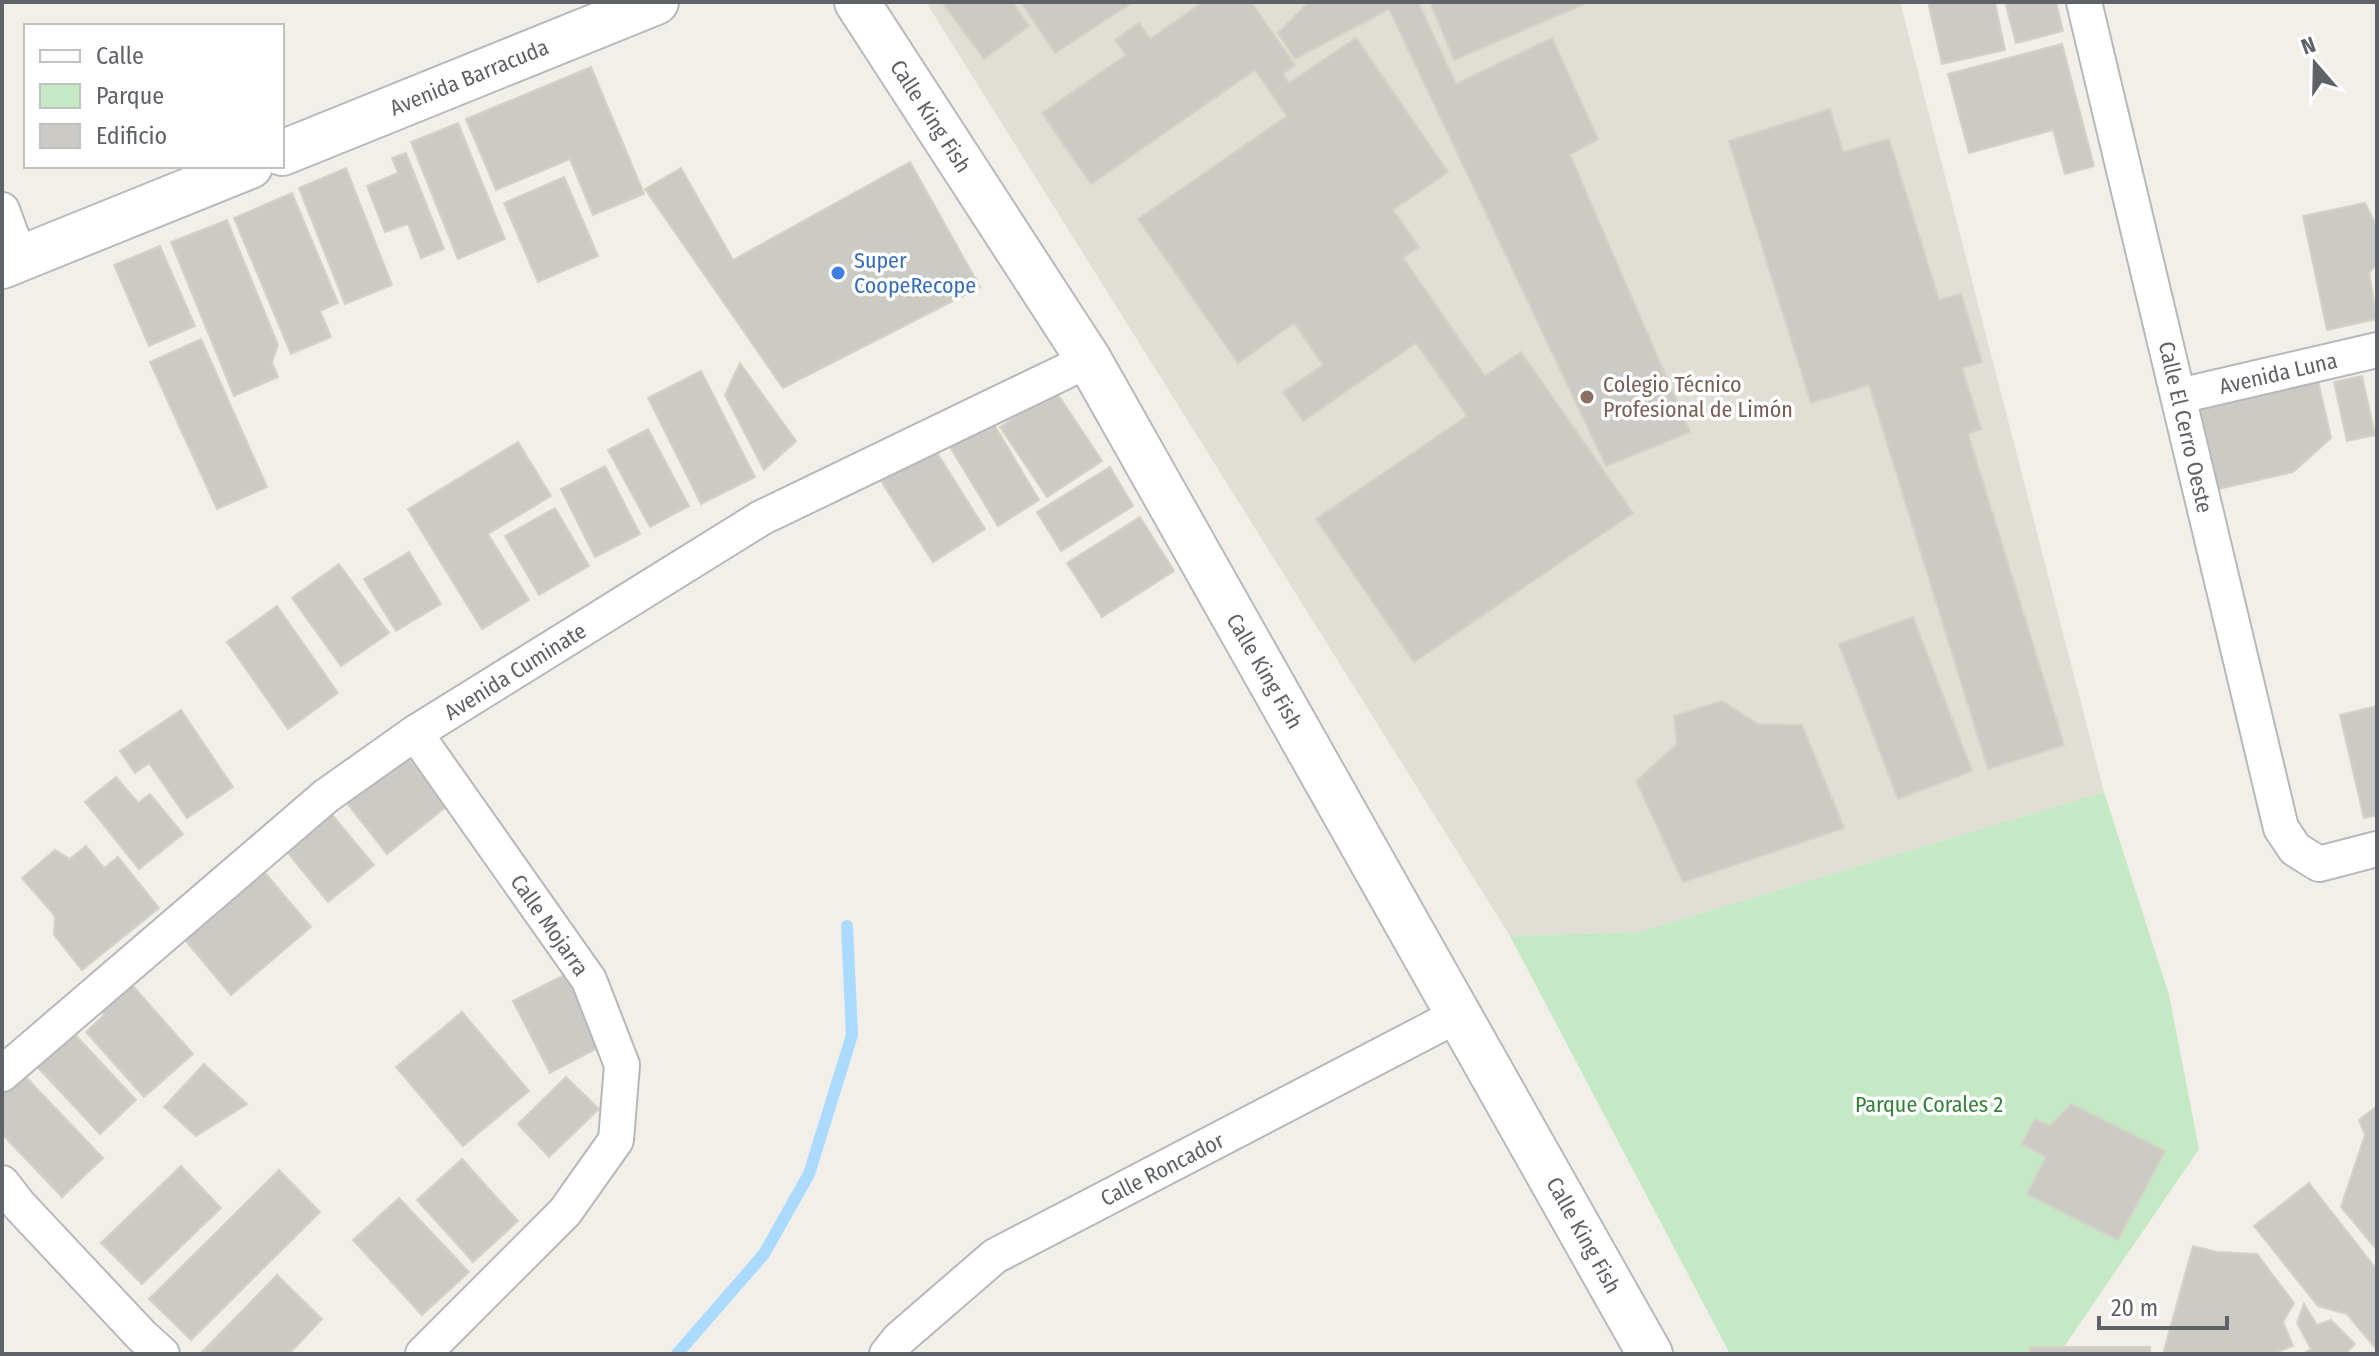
<svg xmlns="http://www.w3.org/2000/svg" width="2379" height="1356" viewBox="0 0 2379 1356" font-family="'Fira Sans Condensed',sans-serif">
	<style>
		.education { fill: #e1ded6 }
		.green { fill: #c5e8c5 }
		.lines { fill: none; stroke-linecap: round; stroke-linejoin: round }
		.stream { stroke: #aadaff; stroke-width: 12 }
		.building { fill: #cccac5; stroke: #d6d1c6; stroke-width: 2 }
		.street-casing { stroke: #b5b8bc; stroke-width: 38 }
		.secondary-casing { stroke: #b6babf; stroke-width: 48 }
		.street { stroke: #fff; stroke-width: 34 }
		.secondary { stroke: #fff; stroke-width: 44 }
		.shop-dot { fill: #3f7fe0; stroke: #fff; stroke-width: 3 }
		.education-dot { fill: #8d6e63; stroke: #fff; stroke-width: 3 }
		.labels { text-anchor: middle; stroke-width: 7; stroke-linejoin: round; paint-order: stroke }
		.street-label { font-size: 22px; fill: #5f6368; stroke: #fff }
		.shop-label { font-size: 22px; fill: #366cbe; stroke: #fff; text-anchor: start }
		.education-label { font-size: 22px; fill: #785e54; stroke: #fff; text-anchor: start }
		.park-label { font-size: 22px; fill: #348238; stroke: #fff }
	</style>
	<rect width="100%" height="100%" fill="#f1efe8"/>
	<path class="education" d="M926,2H1900L2104,792L1639,932L1510,936Z"/>
	<path class="green" d="M2104,792L2169,995L2199,1149L2059,1354H1730L1510,936L1639,932Z"/>
	<g class="lines">
		<path class="stream" d="M677,1354L764,1254L809,1174L852,1035L847,926"/>
	</g>
	<path class="building" d="M942,2H1012L1029,26L984,59Z
		M1021,2H1133L1055,53Z
		M1203,2H1251L1295,65L1283,74L1289,83L1356,38L1448,172L1393,210L1419,247L1403,258L1485,376L1521,352L1633,513L1414,662L1316,519L1467,416L1416,343L1303,421L1283,392L1323,365L1294,323L1238,363L1138,219L1287,116L1255,70L1091,184L1042,113L1126,55L1115,40L1139,23L1150,39Z
		M1309,2H1418L1456,84L1552,38L1598,139L1570,155L1690,432L1606,466L1389,9L1295,59L1278,33Z
		M1430,2H1589L1454,60Z
		M1928,2H1995L2005,50L1942,64Z
		M2005,2H2056L2063,31L2016,43Z
		M2062,44L2094,166L2065,174L2053,130L1969,153L1948,74Z
		M591,67L644,194L593,215L570,159L496,190L466,119Z
		M1830,109L1843,152L1889,139L1939,300L1961,294L1982,362L1962,368L1981,429L1968,434L2064,745L1988,769L1869,385L1811,403L1729,141Z
		M458,123L505,239L458,259L411,142Z
		M406,153L444,249L421,258L408,224L385,232L367,186L398,173L392,158Z
		M910,162L980,287L783,388L645,189L681,168L733,260Z
		M346,168L392,285L345,304L299,188Z
		M564,177L598,256L538,282L504,203Z
		M292,193L338,303L320,311L331,337L291,354L234,218Z
		M2365,203L2377,227V264L2369,273L2377,319L2327,330L2303,216Z
		M227,220L278,345L272,362L278,377L234,396L171,242Z
		M160,246L195,326L149,346L114,265Z
		M201,339L267,487L217,509L150,362Z
		M740,363L796,441L764,470L725,395Z
		M701,371L755,477L701,504L648,398Z
		M2317,376L2331,438L2293,472L2218,489L2199,404Z
		M2362,376L2375,435L2347,441L2334,382Z
		M1055,390L1102,461L1047,497L1000,427Z
		M992,421L1039,500L998,526L950,447Z
		M648,429L689,506L650,527L608,450Z
		M518,442L551,496L488,534L529,600L482,629L408,509Z
		M934,448L985,529L933,562L881,481Z
		M605,466L640,534L595,557L561,489Z
		M1110,467L1133,506L1061,551L1037,512Z
		M555,508L589,566L539,595L505,536Z
		M1140,517L1174,571L1102,617L1067,563Z
		M409,552L441,604L396,631L364,579Z
		M339,564L389,633L341,666L292,598Z
		M277,606L338,693L288,729L227,642Z
		M1913,617L1972,771L1898,799L1839,644Z
		M1722,701L1758,724L1802,725L1844,828L1683,882L1636,781L1677,744L1674,716Z
		M2377,706V815L2364,818L2340,715Z
		M181,710L233,787L187,818L149,763L135,773L120,751Z
		M401,749L447,806L387,854L342,797Z
		M116,777L138,803L150,794L183,834L139,869L85,802Z
		M324,805L374,865L328,902L279,842Z
		M86,846L104,868L118,857L159,908L82,970L54,935L55,916L22,878L55,850L70,859Z
		M260,867L311,927L231,995L181,935Z
		M572,971L609,1042L550,1073L513,1001Z
		M126,978L193,1054L144,1097L86,1032L104,1015L98,1002Z
		M462,1012L529,1091L463,1146L396,1067Z
		M67,1026L136,1100L100,1134L31,1060Z
		M204,1064L247,1104L196,1136L164,1107Z
		M21,1072L103,1158L62,1197L2,1134V1090Z
		M566,1077L599,1109L549,1157L518,1124Z
		M2071,1104L2165,1151L2118,1240L2027,1194L2046,1157L2022,1144L2035,1119L2050,1126Z
		M2377,1106V1250L2341,1207L2365,1135L2359,1120Z
		M462,1159L518,1221L473,1262L417,1200Z
		M181,1166L221,1208L142,1284L101,1243Z
		M279,1170L320,1212L191,1340L149,1299Z
		M2309,1183L2377,1270V1350L2347,1314L2318,1306L2254,1226Z
		M399,1198L469,1272L422,1315L353,1240Z
		M2193,1246L2217,1252L2257,1254L2294,1303L2283,1322L2293,1346L2272,1354H2163Z
		M277,1275L322,1319L289,1354H204L202,1352Z
		M2304,1304L2317,1325L2331,1320L2355,1344L2345,1354H2302L2311,1349L2297,1323Z
		M2030,1347H2150V1354H2030Z"/>
	<g class="lines">
		<defs>
			<path id="street" d="M2084,2L2281,828L2295,849L2319,864L2377,849
				M2,210L20,259
				M2179,396L2377,350
				M415,733L589,980L622,1065L616,1140L565,1212L423,1354
				M2,1074L326,796L415,733L761,518L1089,360
				M2,1183L19,1205L142,1336L162,1354
				M887,1354L899,1339L995,1256L1460,1014"/>
			<path id="secondary" d="M857,2L1089,360L1650,1354
				M282,153L656,2
				M2,266L250,166"/>
		</defs>
		<use href="#street" class="street-casing"/>
		<use href="#secondary" class="secondary-casing"/>
		<use href="#street" class="street"/>
		<use href="#secondary" class="secondary"/>
	</g>
	<circle class="shop-dot" cx="838" cy="273" r="8"/>
	<circle class="education-dot" cx="1587" cy="397" r="8"/>
	<g class="labels">
		<g class="street-label">
			<text transform="translate(469 77) rotate(-22)" y="8">Avenida Barracuda</text>
			<text transform="translate(931 116) rotate(57)" y="8">Calle King Fish</text>
			<text transform="translate(2278 373) rotate(-13)" y="8">Avenida Luna</text>
			<text transform="translate(2186 427) rotate(77)" y="8">Calle El Cerro Oeste</text>
			<text transform="translate(515 671) rotate(-32)" y="8">Avenida Cuminate</text>
			<text transform="translate(1265 671) rotate(60)" y="8">Calle King Fish</text>
			<text transform="translate(550 925) rotate(55)" y="8">Calle Mojarra</text>
			<text transform="translate(1162 1169) rotate(-27)" y="8">Calle Roncador</text>
			<text transform="translate(1584 1235) rotate(61)" y="8">Calle King Fish</text>
		</g>
		<g class="shop-label">
			<text x="854" y="268">Super<tspan x="854" dy="25">CoopeRecope</tspan></text>
		</g>
		<g class="education-label">
			<text x="1603" y="392">Colegio Técnico<tspan x="1603" dy="25">Profesional de Limón</tspan></text>
		</g>
		<g class="park-label">
			<text x="1929" y="1112">Parque Corales 2</text>
		</g>
	</g>
	<rect width="2379" height="1356" fill="none" stroke="#5f6368" stroke-width="8"/>
	<rect x="24" y="24" width="260" height="144" fill="#ffffff" stroke="#bfc1c3" stroke-width="2"/>
	<rect x="40" y="50" width="40" height="12" fill="#ffffff" stroke="#bfc1c3" stroke-width="2"/>
	<text x="96" y="64" font-size="24" fill="#5f6368">Calle</text>
	<rect x="40" y="84" width="40" height="24" fill="#c5e8c5" stroke="#bfc1c3" stroke-width="2"/>
	<text x="96" y="104" font-size="24" fill="#5f6368">Parque</text>
	<rect x="40" y="124" width="40" height="24" fill="#cccac5" stroke="#bfc1c3" stroke-width="2"/>
	<text x="96" y="144" font-size="24" fill="#5f6368">Edificio</text>
	<g transform="translate(2315 64) rotate(340)" stroke="#ffffff" stroke-width="6" paint-order="stroke">
	<path d="M0-6L14 30L0 20L-14 30Z" fill="#5f6368"/>
	<text y="-12" font-size="22" font-weight="bold" text-anchor="middle" fill="#5f6368">N</text>
	</g>
	<path d="M2099 1316v12h128v-12" fill="none" stroke="#5f6368" stroke-width="4"/>
	<text x="2111" y="1316" font-size="24" fill="#5f6368" stroke="#ffffff" stroke-width="6" paint-order="stroke">20 m</text>
</svg>
